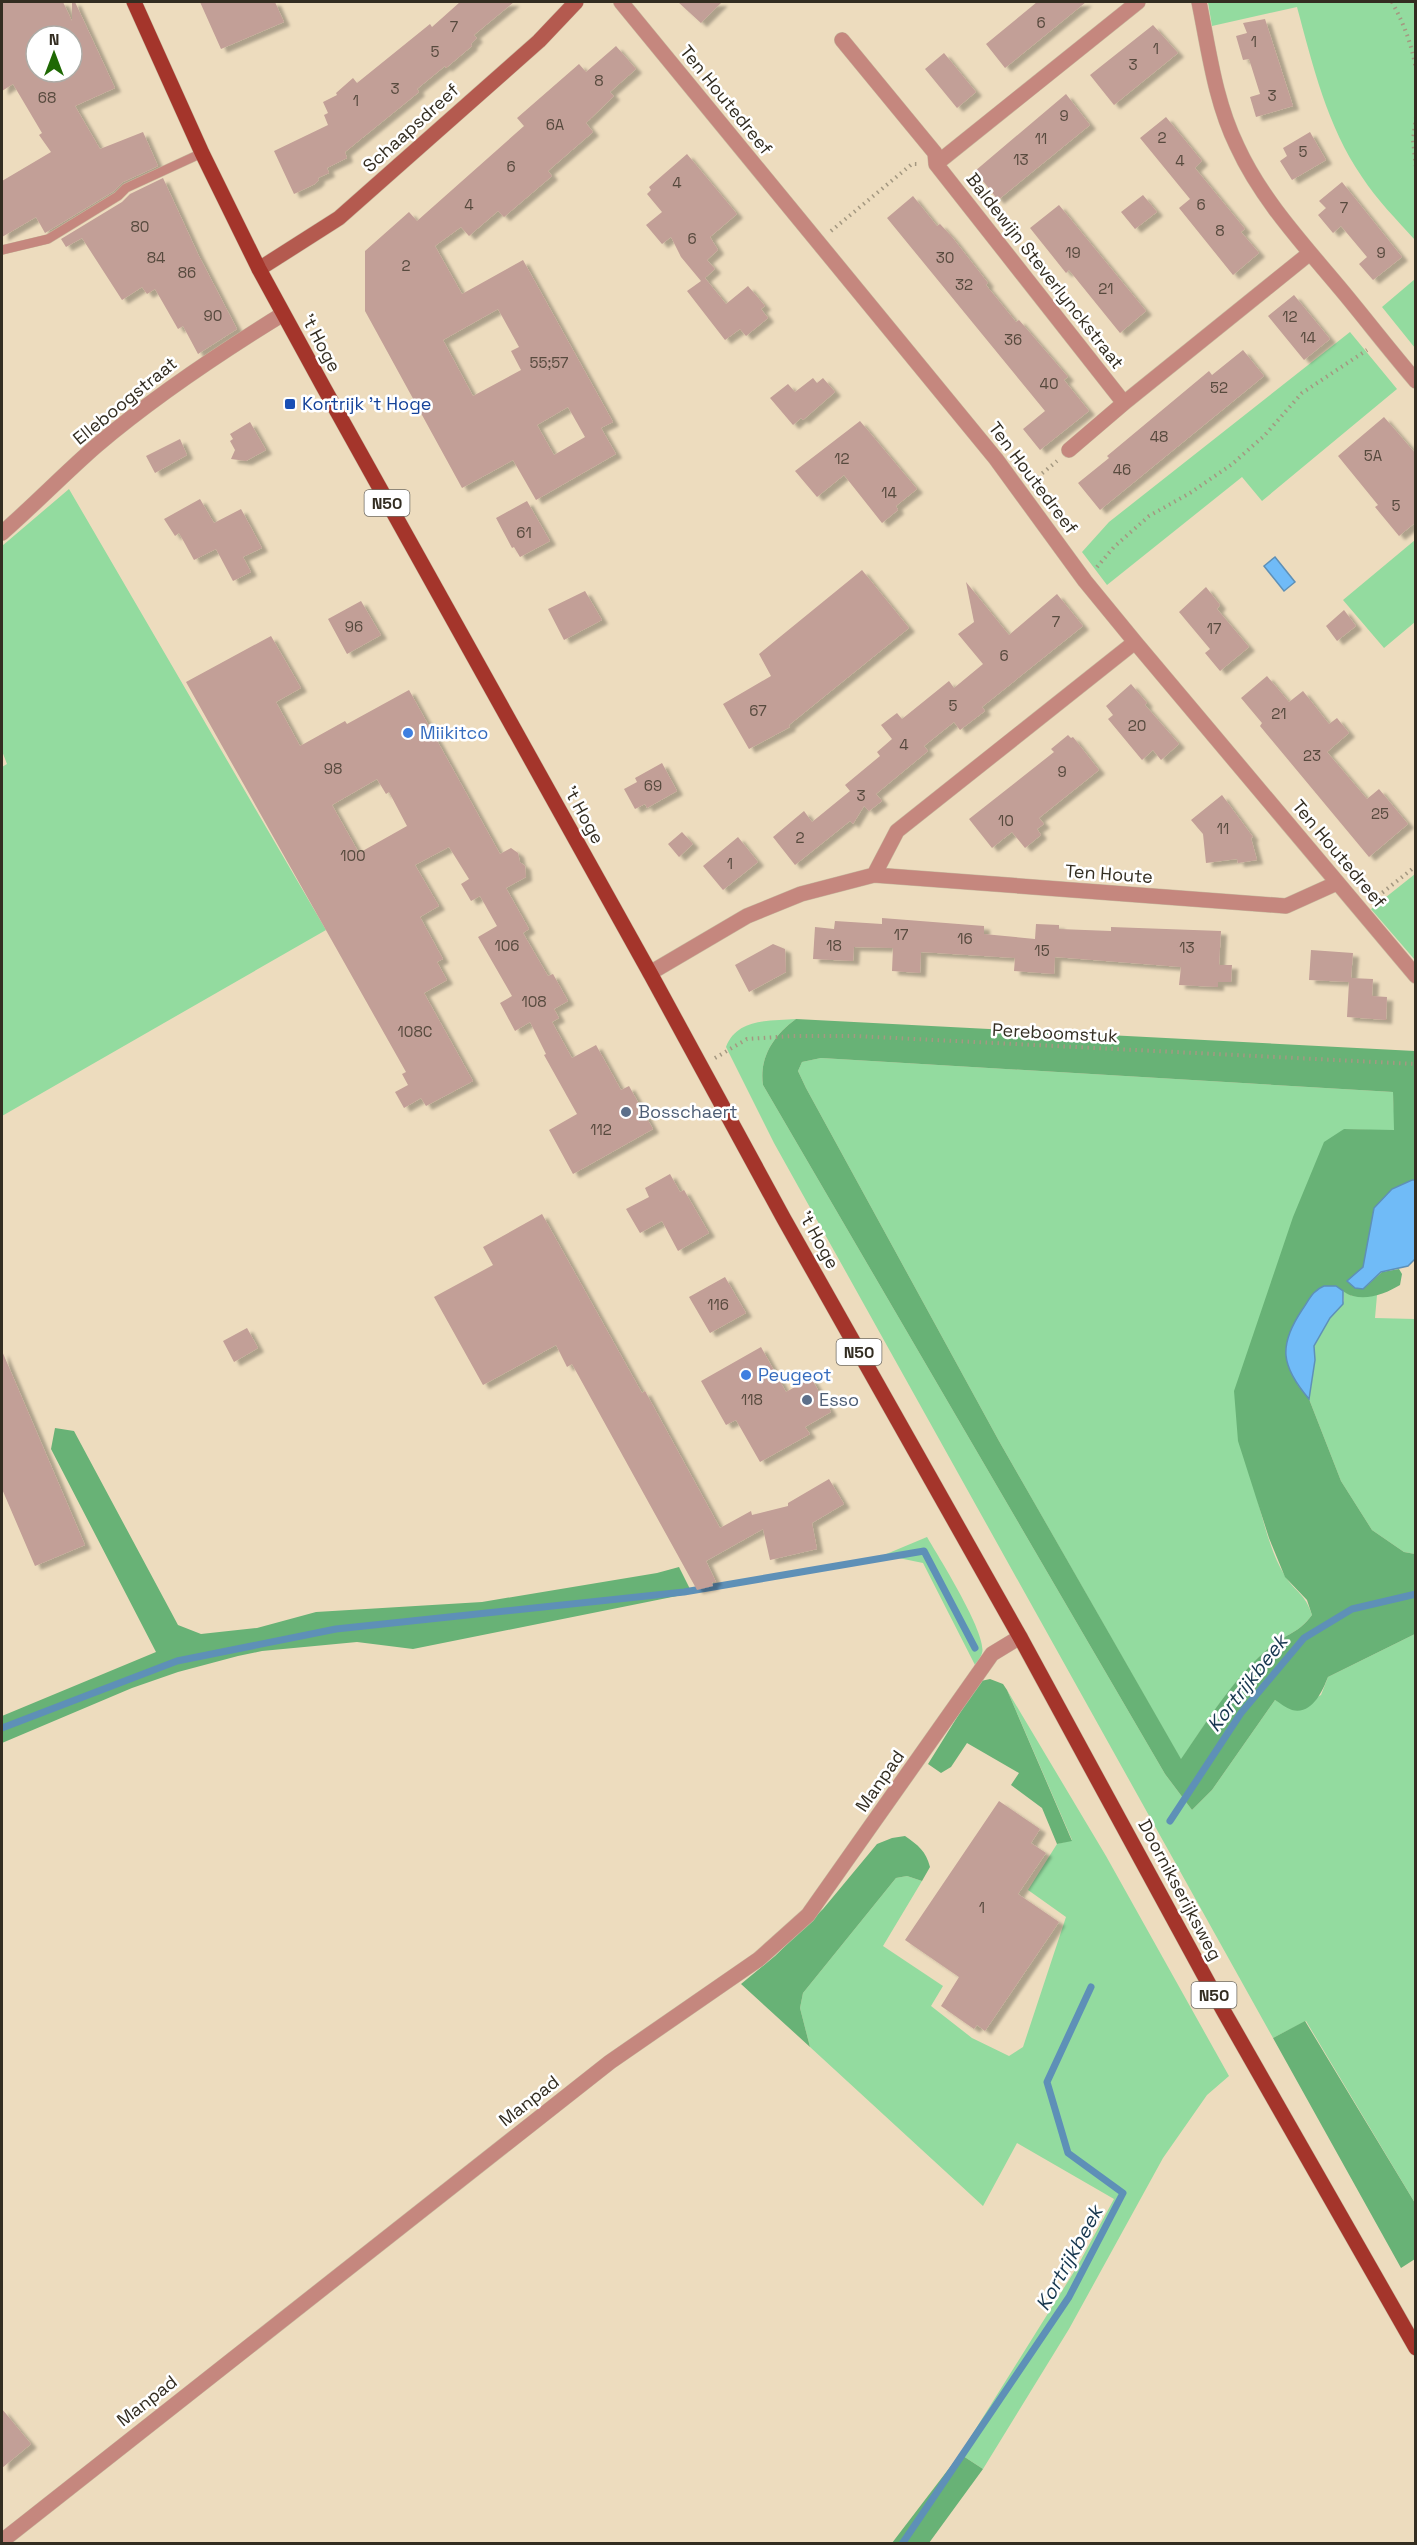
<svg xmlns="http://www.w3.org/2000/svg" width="1417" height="2545" viewBox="0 0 1417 2545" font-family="'Space Grotesk',sans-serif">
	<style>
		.green { fill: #93db9f }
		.forest { fill: #68b276; fill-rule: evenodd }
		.water { fill: #70bbf7; stroke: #5e90b7; stroke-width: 1.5 }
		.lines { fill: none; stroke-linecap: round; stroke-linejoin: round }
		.stream { stroke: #5e90b7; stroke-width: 7 }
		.building { fill: #c29f97; fill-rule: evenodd; filter: url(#shadow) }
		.lane-casing { stroke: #c8b99f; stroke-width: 10 }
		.street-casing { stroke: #c8b99f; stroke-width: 16 }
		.secondary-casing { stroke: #c8b99f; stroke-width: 16 }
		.primary-casing { stroke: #c8b99f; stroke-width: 16 }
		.path { stroke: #a49881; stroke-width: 4; stroke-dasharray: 1.5 4.5; stroke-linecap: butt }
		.lane { stroke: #c5877e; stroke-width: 9 }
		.street { stroke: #c5877e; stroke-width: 15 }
		.secondary { stroke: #b45a4f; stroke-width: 15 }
		.primary { stroke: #a4352b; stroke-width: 15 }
		.transit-dot { fill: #1a4fb4; stroke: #fff; stroke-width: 2 }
		.shop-dot { fill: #3f7fe0; stroke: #fff; stroke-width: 2 }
		.service-dot { fill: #5c6f8a; stroke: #fff; stroke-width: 2 }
		.labels { text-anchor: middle; stroke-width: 5; stroke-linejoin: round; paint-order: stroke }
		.number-label { font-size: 15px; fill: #574a3e }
		.shield { fill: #fff; stroke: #706c64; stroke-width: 1.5 }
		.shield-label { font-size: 16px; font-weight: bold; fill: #332d21 }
		.street-label { font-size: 18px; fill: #332d21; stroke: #fff }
		.transit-label { font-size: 18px; fill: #164399; stroke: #fff; text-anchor: start }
		.shop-label { font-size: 18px; fill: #366cbe; stroke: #fff; text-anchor: start }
		.service-label { font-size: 18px; fill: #4e5e75; stroke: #fff; text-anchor: start }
		.water-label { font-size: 20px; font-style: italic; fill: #17374f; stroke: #fff }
	</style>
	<defs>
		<filter id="shadow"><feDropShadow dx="6" dy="4" stdDeviation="1.5" flood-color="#0004"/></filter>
	</defs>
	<rect width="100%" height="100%" fill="#eddcbe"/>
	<path class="green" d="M1208,2H1415V240C1397,220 1377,200 1362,177C1327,126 1313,66 1297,7L1212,26Z
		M1415,279V348L1382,307Z
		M1350,332L1397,389L1262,501L1242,477L1107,585L1082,552L1109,522Z
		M69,489L326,930L2,1116V767L7,764L2,751V546Z
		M1415,540V622L1384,648L1343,600Z
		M1415,874V960L1371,909Z
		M796,1019C774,1035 759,1057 763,1085L1165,1774L1192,1810L1212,1790L1275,1700L1293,1710L1321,1695L1328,1677L1415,1634V2203L1306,2021L1273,2038L774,1143L726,1047C737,1018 770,1021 796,1019Z
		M821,1058L1393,1092L1395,1131L1344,1129L1255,1491C1263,1519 1270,1552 1285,1576C1296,1593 1305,1593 1312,1615C1298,1634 1287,1633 1271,1646C1234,1678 1208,1720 1181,1760L999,1441L806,1088L798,1071L802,1062Z
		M1343,1291L1352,1296L1377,1295L1375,1318L1415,1319V1554L1404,1552L1372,1530L1341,1481L1309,1399L1315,1360L1314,1346L1330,1318L1344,1301Z
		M927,1537C938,1556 988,1635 982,1653C981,1657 977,1662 975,1665L923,1563L884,1555Z
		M1007,1690L1106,1856L1229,2076L1207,2095L1163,2158L1069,2329L983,2469L960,2454L1077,2267L1114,2199L1017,2143L983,2206L810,2047L800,2008L803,1993L896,1878L907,1876L922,1881L883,1946L943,1986L931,2006L972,2038L1009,2056L1023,2047L1066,1917L1028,1890L1057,1844L1072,1840Z"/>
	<path class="forest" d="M796,1019L1415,1051V1180H1412L1371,1231L1363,1267V1289L1382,1272L1399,1269L1402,1274L1400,1285C1387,1293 1369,1300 1353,1296C1347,1295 1341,1289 1335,1286L1297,1384L1309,1399L1341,1481L1372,1530L1404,1552L1415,1554V1634L1328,1677C1322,1692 1312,1715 1292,1710C1286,1708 1280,1703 1275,1700L1212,1790L1192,1810L1165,1774L763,1085C759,1057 774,1035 796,1019ZM821,1058L1393,1092L1394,1130L1344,1129L1324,1142L1293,1217L1234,1391L1238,1441L1269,1538L1285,1577L1307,1600L1312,1615C1298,1634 1287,1633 1271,1646C1234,1677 1208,1720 1181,1759L999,1441L806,1088L798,1071L802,1062Z
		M55,1428L74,1431L178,1625L201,1634L257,1628L316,1612L482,1602L657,1573L679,1567L692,1593L413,1649L357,1642L262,1651L238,1656L178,1672L132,1688L2,1743V1716L156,1652L51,1449Z
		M990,1679L1003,1684L1007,1690L1072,1841L1057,1844L1042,1808L1011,1785L1019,1773L967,1743L951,1767L941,1773L928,1764L974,1690L981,1681Z
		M905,1836C918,1845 926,1851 930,1867L922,1881L907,1876L896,1878L803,1993L800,2008L810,2047L741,1984L775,1956L823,1909L877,1844L892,1838Z
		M1305,2021L1415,2203V2259L1401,2268L1273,2038Z
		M960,2454L983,2469L929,2543H892Z"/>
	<path class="water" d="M1275,557L1295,582L1284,591L1264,566Z
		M1412,1180H1416L1415,1259L1408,1266L1381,1272L1363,1289L1355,1288L1347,1281L1363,1267L1374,1208L1392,1189Z
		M1324,1286H1336L1343,1291V1304L1330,1318L1314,1346L1315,1360L1309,1399C1281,1366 1278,1346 1302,1310C1309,1300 1313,1290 1324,1286Z"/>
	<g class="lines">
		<path class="stream" d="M2,1728L177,1661L336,1629L684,1592L924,1551L975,1648
			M1170,1821L1241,1713L1304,1638L1352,1609L1416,1594
			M902,2544L1069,2297L1123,2193L1068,2153L1047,2082L1091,1987"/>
	</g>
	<path class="building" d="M2,2H63L72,21V2H75L115,88L75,106L100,149L143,132L158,166L123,182L114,191L45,233L36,217L2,237V181L51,152L39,135L42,133L13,84L2,91ZM36,36H72V72H36Z
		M200,2H275L284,22L221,49Z
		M460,2H514L474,35L477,38L471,44L472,46L446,68L445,66L417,89L419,92L345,152L347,158L327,168L329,173L318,178L319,180L315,184L294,194L274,151L328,125L324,115L328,113L323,102L337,95L336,93L353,78L357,83L430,24L432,27Z
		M678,2H722L701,23Z
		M1037,2H1086L1005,68L986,44Z
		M1265,19L1293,106L1256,117L1250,97L1260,94L1249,59L1243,60L1236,36L1247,33L1243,23Z
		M1153,25L1178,53L1114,105L1090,75Z
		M616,46L636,69L610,92L614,96L586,123L593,132L548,171L552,176L504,217L498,211L469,236L461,227L435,246L462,294L523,260L613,422L601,428L616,454L536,500L513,460L462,488L365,311V251L409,212L417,221L524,126L517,118L579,64L586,72ZM498,309L519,347L511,351L521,370L473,396L443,340ZM568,407L585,437L554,455L537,425Z
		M944,53L976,92L957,108L925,69Z
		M1066,94L1090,125L998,200L975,171Z
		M1166,117L1202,161L1195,168L1245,229L1241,232L1259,253L1233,275L1179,208L1190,199L1140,138Z
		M1310,132L1326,160L1292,180L1280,161L1287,156L1283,148Z
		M687,154L737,214L710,237L718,250L707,260L715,269L705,278L726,304L748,286L765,306L761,309L768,318L746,336L740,329L725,340L687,291L701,281L681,257L671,237L662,244L646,225L662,212L647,194L651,190L649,187Z
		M163,178L198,254L237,329L198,354L183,326L178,329L155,289L147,294L142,287L122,300L82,238L66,247L61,239L122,202L130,194Z
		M1342,182L1402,257L1373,280L1359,264L1367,257L1341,226L1333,233L1318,215L1326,208L1319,201Z
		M1143,195L1157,212L1135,229L1121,212Z
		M913,196L937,226L940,224L952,237L988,283L986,285L1016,322L1019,320L1068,377L1064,380L1089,411L1040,450L1023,429L1045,411L887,218Z
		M1059,205L1146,311L1120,333L1069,270L1066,273L1030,228Z
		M1294,295L1330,339L1304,360L1268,316Z
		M1243,350L1264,376L1100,510L1078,483L1109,458L1107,456L1209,371L1212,375Z
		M813,378L817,383L823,378L835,392L803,420L801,418L793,425L770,398L788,384L795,392Z
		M1384,417L1416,454V522L1399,536L1375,507L1378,505L1338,456Z
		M860,421L917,489L896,506L898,510L882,523L844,475L817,497L795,471Z
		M250,422L266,450L246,461L231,459L235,450L230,441L233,439L230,434Z
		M180,439L187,455L155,473L146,456Z
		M200,499L214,523L241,509L262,548L243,557L251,572L233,581L216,549L194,560L179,533L175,536L164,519Z
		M527,501L550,541L520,557L514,547L512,548L496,518Z
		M862,570L909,628L789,725L790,727L749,749L723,704L771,676L759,654Z
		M966,582L1009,635L1057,594L1083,626L982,707L985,711L960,730L954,722L924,746L928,751L876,794L882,801L869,811L864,806L853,824L850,821L795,865L773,837L804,811L812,822L850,791L845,785L880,756L877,752L892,739L881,725L897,713L902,719L949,681L954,688L983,664L958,634L974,622Z
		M1206,587L1220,605L1217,609L1249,647L1220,671L1205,653L1210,649L1179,612Z
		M585,591L602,620L564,640L548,609Z
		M361,601L381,635L347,654L328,619Z
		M1344,610L1356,626L1337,641L1326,626Z
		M271,636L301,688L276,702L300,746L345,721L347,724L409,690L500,854L511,848L518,853L520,862L525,866L526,877L506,888L529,929L523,933L548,976L553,974L568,1001L554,1009L559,1018L552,1022L572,1058L596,1045L621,1090L629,1086L653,1129L573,1174L549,1130L577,1114L544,1055L546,1054L530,1022L515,1031L500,1003L512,996L478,937L497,926L480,896L471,901L461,884L469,879L449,847L415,865L439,906L420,917L443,959L437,962L447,980L424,993L473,1081L426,1106L421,1098L404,1108L395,1092L408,1085L402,1074L406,1072L186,682ZM377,779L386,794L389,792L407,826L359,853L332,805Z
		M1267,676L1289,702L1303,691L1329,724L1337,718L1349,733L1327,752L1367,799L1379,789L1408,824L1369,857L1260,726L1262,723L1241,698Z
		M1131,684L1147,703L1145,705L1179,744L1161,760L1153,750L1142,760L1108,719L1113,715L1106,706Z
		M1068,735L1071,738L1073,737L1099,770L1039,818L1044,824L1037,829L1041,835L1025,848L1012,832L992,848L969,819L1054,752L1051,749Z
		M662,763L677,791L647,808L645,804L635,809L624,789L637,782L635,778Z
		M1222,795L1253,837L1251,838L1257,860L1238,863L1237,859L1206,863L1203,834L1191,820Z
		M682,832L693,844L679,857L668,844Z
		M738,837L758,862L723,890L703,866Z
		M882,918L984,926V934L1035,939L1036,924L1059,925V929L1111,931V927L1221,931L1219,965H1232L1231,982H1218V987L1179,985L1181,967L1055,957L1054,974L1014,971L1015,958L921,952L920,973L892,971L893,948L854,947L853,961L813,959L815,927L834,929L835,921L882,924Z
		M773,944L785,949L786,972L749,992L735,965Z
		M1311,950L1353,953L1351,978L1373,979L1372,996L1387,997L1386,1020L1347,1017L1349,982L1309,980Z
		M670,1174L680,1192L684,1190L709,1233L678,1251L662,1221L640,1233L626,1209L649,1197L645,1188Z
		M542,1214L642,1393L645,1391L720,1528L751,1511L752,1515L788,1506V1503L829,1479L844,1504L812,1523L817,1549L770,1560L763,1529L706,1561L716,1582H712L713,1586L697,1590L572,1364L567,1367L556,1345L483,1385L434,1297L493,1265L483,1247Z
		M725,1277L746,1313L710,1333L689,1297Z
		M247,1328L258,1348L234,1362L223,1341Z
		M761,1347L786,1392L811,1378L831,1412L805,1427L810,1434L760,1462L736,1420L726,1425L701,1381Z
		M2,1351L85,1545L35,1566L2,1489Z
		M999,1801L1040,1829L1031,1843L1046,1853L1018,1894L1059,1922L985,2031L977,2025L974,2029L941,2006L959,1977L905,1940Z
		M2,2409L31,2444L2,2468Z"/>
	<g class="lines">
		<defs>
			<path id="lane" d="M2,250L48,239L118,196L126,188L202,153"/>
			<path id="street" d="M621,2L996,459L1085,581L1135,642L1416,976
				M1138,2L936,164L1124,403L1310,253
				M1199,2C1209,51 1215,101 1237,146C1262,201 1306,247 1344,293C1368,322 1391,352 1416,381
				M842,40L935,153L936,164
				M1069,450L1124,403
				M2,533C34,505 64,474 96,446C155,396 218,354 283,314
				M874,875L897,831L1135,642
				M650,973L747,916L801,894L874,875L1286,906L1337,883
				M2,2541L610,2062L759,1959L808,1915L992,1654L1020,1637"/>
			<path id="secondary" d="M259,269L339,218L539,41L576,2"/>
			<path id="primary" d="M134,2L202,153L259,269L324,388L650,973L784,1219L1020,1637L1223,2010L1416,2348"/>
		</defs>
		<use href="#lane" class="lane-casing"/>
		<use href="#street" class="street-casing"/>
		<use href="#secondary" class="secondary-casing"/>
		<use href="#primary" class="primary-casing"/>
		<path class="path" d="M1392,2C1404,24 1412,45 1416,70
			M1416,117L1413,140L1416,168
			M831,231L912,164H920
			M1033,481L1057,461
			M1097,567L1114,547L1149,516L1190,493L1231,465L1264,436L1302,393L1367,350
			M1373,900L1416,866
			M715,1058L747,1039L792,1036H855L1416,1064"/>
		<use href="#lane" class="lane"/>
		<use href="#street" class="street"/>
		<use href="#secondary" class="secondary"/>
		<use href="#primary" class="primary"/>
	</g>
	<rect class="transit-dot" x="284" y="398" width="12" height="12" rx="3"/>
	<g class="shop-dot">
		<circle cx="408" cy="733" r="6"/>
		<circle cx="746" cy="1375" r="6"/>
	</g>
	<g class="service-dot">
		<circle cx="626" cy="1112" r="6"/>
		<circle cx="807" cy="1400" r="6"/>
	</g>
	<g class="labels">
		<g class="number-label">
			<text x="1041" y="28">6</text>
			<text x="454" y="32">7</text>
			<text x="1254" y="47">1</text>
			<text x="1156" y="54">1</text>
			<text x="435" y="57">5</text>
			<text x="1133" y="70">3</text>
			<text x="599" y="86">8</text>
			<text x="395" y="94">3</text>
			<text x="1272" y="101">3</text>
			<text x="47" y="103">68</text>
			<text x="356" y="106">1</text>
			<text x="1064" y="121">9</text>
			<text x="555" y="130">6A</text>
			<text x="1162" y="143">2</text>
			<text x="1041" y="144">11</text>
			<text x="1303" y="157">5</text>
			<text x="1021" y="165">13</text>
			<text x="1180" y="166">4</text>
			<text x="511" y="172">6</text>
			<text x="677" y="188">4</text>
			<text x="469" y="210">4</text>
			<text x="1201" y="210">6</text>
			<text x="1344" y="213">7</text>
			<text x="140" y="232">80</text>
			<text x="1220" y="236">8</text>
			<text x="692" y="244">6</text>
			<text x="1073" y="258">19</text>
			<text x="1381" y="258">9</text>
			<text x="156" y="263">84</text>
			<text x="945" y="263">30</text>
			<text x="406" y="271">2</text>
			<text x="187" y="278">86</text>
			<text x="964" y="290">32</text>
			<text x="1106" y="294">21</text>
			<text x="213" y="321">90</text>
			<text x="1290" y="322">12</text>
			<text x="1308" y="343">14</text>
			<text x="1013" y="345">36</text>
			<text x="549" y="368">55;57</text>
			<text x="1049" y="389">40</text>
			<text x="1219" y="393">52</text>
			<text x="1159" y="442">48</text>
			<text x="1373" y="461">5A</text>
			<text x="842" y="464">12</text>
			<text x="1122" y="475">46</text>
			<text x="889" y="498">14</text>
			<text x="1396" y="511">5</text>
			<text x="524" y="538">61</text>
			<text x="1056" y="627">7</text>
			<text x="354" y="632">96</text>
			<text x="1214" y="634">17</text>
			<text x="1004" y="661">6</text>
			<text x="953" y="711">5</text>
			<text x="758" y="716">67</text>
			<text x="1279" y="719">21</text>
			<text x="1137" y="731">20</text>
			<text x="904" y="750">4</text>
			<text x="1312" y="761">23</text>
			<text x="333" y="774">98</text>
			<text x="1062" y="777">9</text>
			<text x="653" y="791">69</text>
			<text x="861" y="801">3</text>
			<text x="1380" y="819">25</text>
			<text x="1006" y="826">10</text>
			<text x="1223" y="834">11</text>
			<text x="800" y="843">2</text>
			<text x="353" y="861">100</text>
			<text x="730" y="869">1</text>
			<text x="901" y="940">17</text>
			<text x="965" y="944">16</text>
			<text x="507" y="951">106</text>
			<text x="834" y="951">18</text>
			<text x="1187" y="953">13</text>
			<text x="1042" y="956">15</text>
			<text x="534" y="1007">108</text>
			<text x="415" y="1037">108C</text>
			<text x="601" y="1135">112</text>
			<text x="718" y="1310">116</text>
			<text x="752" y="1405">118</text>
			<text x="982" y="1913">1</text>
		</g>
		<g class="shield">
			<rect x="364.5" y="490" width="45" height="26" rx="4.5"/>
			<rect x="836.5" y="1339" width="45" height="26" rx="4.5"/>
			<rect x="1191.5" y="1982" width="45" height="26" rx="4.5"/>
		</g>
		<g class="shield-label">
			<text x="387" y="509">N50</text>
			<text x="859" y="1358">N50</text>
			<text x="1214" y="2001">N50</text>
		</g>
		<g class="street-label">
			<text transform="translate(726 100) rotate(51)" y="6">Ten Houtedreef</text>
			<text transform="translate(411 128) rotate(-42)" y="6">Schaapsdreef</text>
			<text transform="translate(1045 271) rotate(52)" y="6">Baldewijn Steverlynckstraat</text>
			<text transform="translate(321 343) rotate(62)" y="6">'t Hoge</text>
			<text transform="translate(125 401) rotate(-39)" y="6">Elleboogstraat</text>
			<text transform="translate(1033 478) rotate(53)" y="6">Ten Houtedreef</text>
			<text transform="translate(584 815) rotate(61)" y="6">'t Hoge</text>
			<text transform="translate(1339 854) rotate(50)" y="6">Ten Houtedreef</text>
			<text transform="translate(1109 874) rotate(4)" y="6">Ten Houte</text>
			<text transform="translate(1055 1033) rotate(3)" y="6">Pereboomstuk</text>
			<text transform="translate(819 1240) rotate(61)" y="6">'t Hoge</text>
			<text transform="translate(880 1781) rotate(-55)" y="6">Manpad</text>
			<text transform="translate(1180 1890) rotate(62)" y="6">Doornikserijksweg</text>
			<text transform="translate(529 2101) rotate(-38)" y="6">Manpad</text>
			<text transform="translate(147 2401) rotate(-38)" y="6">Manpad</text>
		</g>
		<g class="transit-label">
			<text x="302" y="410">Kortrijk 't Hoge</text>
		</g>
		<g class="shop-label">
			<text x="420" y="739">Miikitco</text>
			<text x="758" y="1381">Peugeot</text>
		</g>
		<g class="service-label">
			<text x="638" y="1118">Bosschaert</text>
			<text x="819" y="1406">Esso</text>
		</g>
		<g class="water-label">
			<text transform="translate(1247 1683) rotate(-52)" y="7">Kortrijkbeek</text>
			<text transform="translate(1069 2258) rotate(-61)" y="7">Kortrijkbeek</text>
		</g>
	</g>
	<rect width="1417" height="2545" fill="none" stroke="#332d21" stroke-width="6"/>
	<g transform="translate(54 54)"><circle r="28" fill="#ffffff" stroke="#adaba6" stroke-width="1.5"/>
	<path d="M0-4.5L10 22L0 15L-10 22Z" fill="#1f6904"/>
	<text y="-9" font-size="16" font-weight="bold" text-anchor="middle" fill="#332d21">N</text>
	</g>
</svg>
